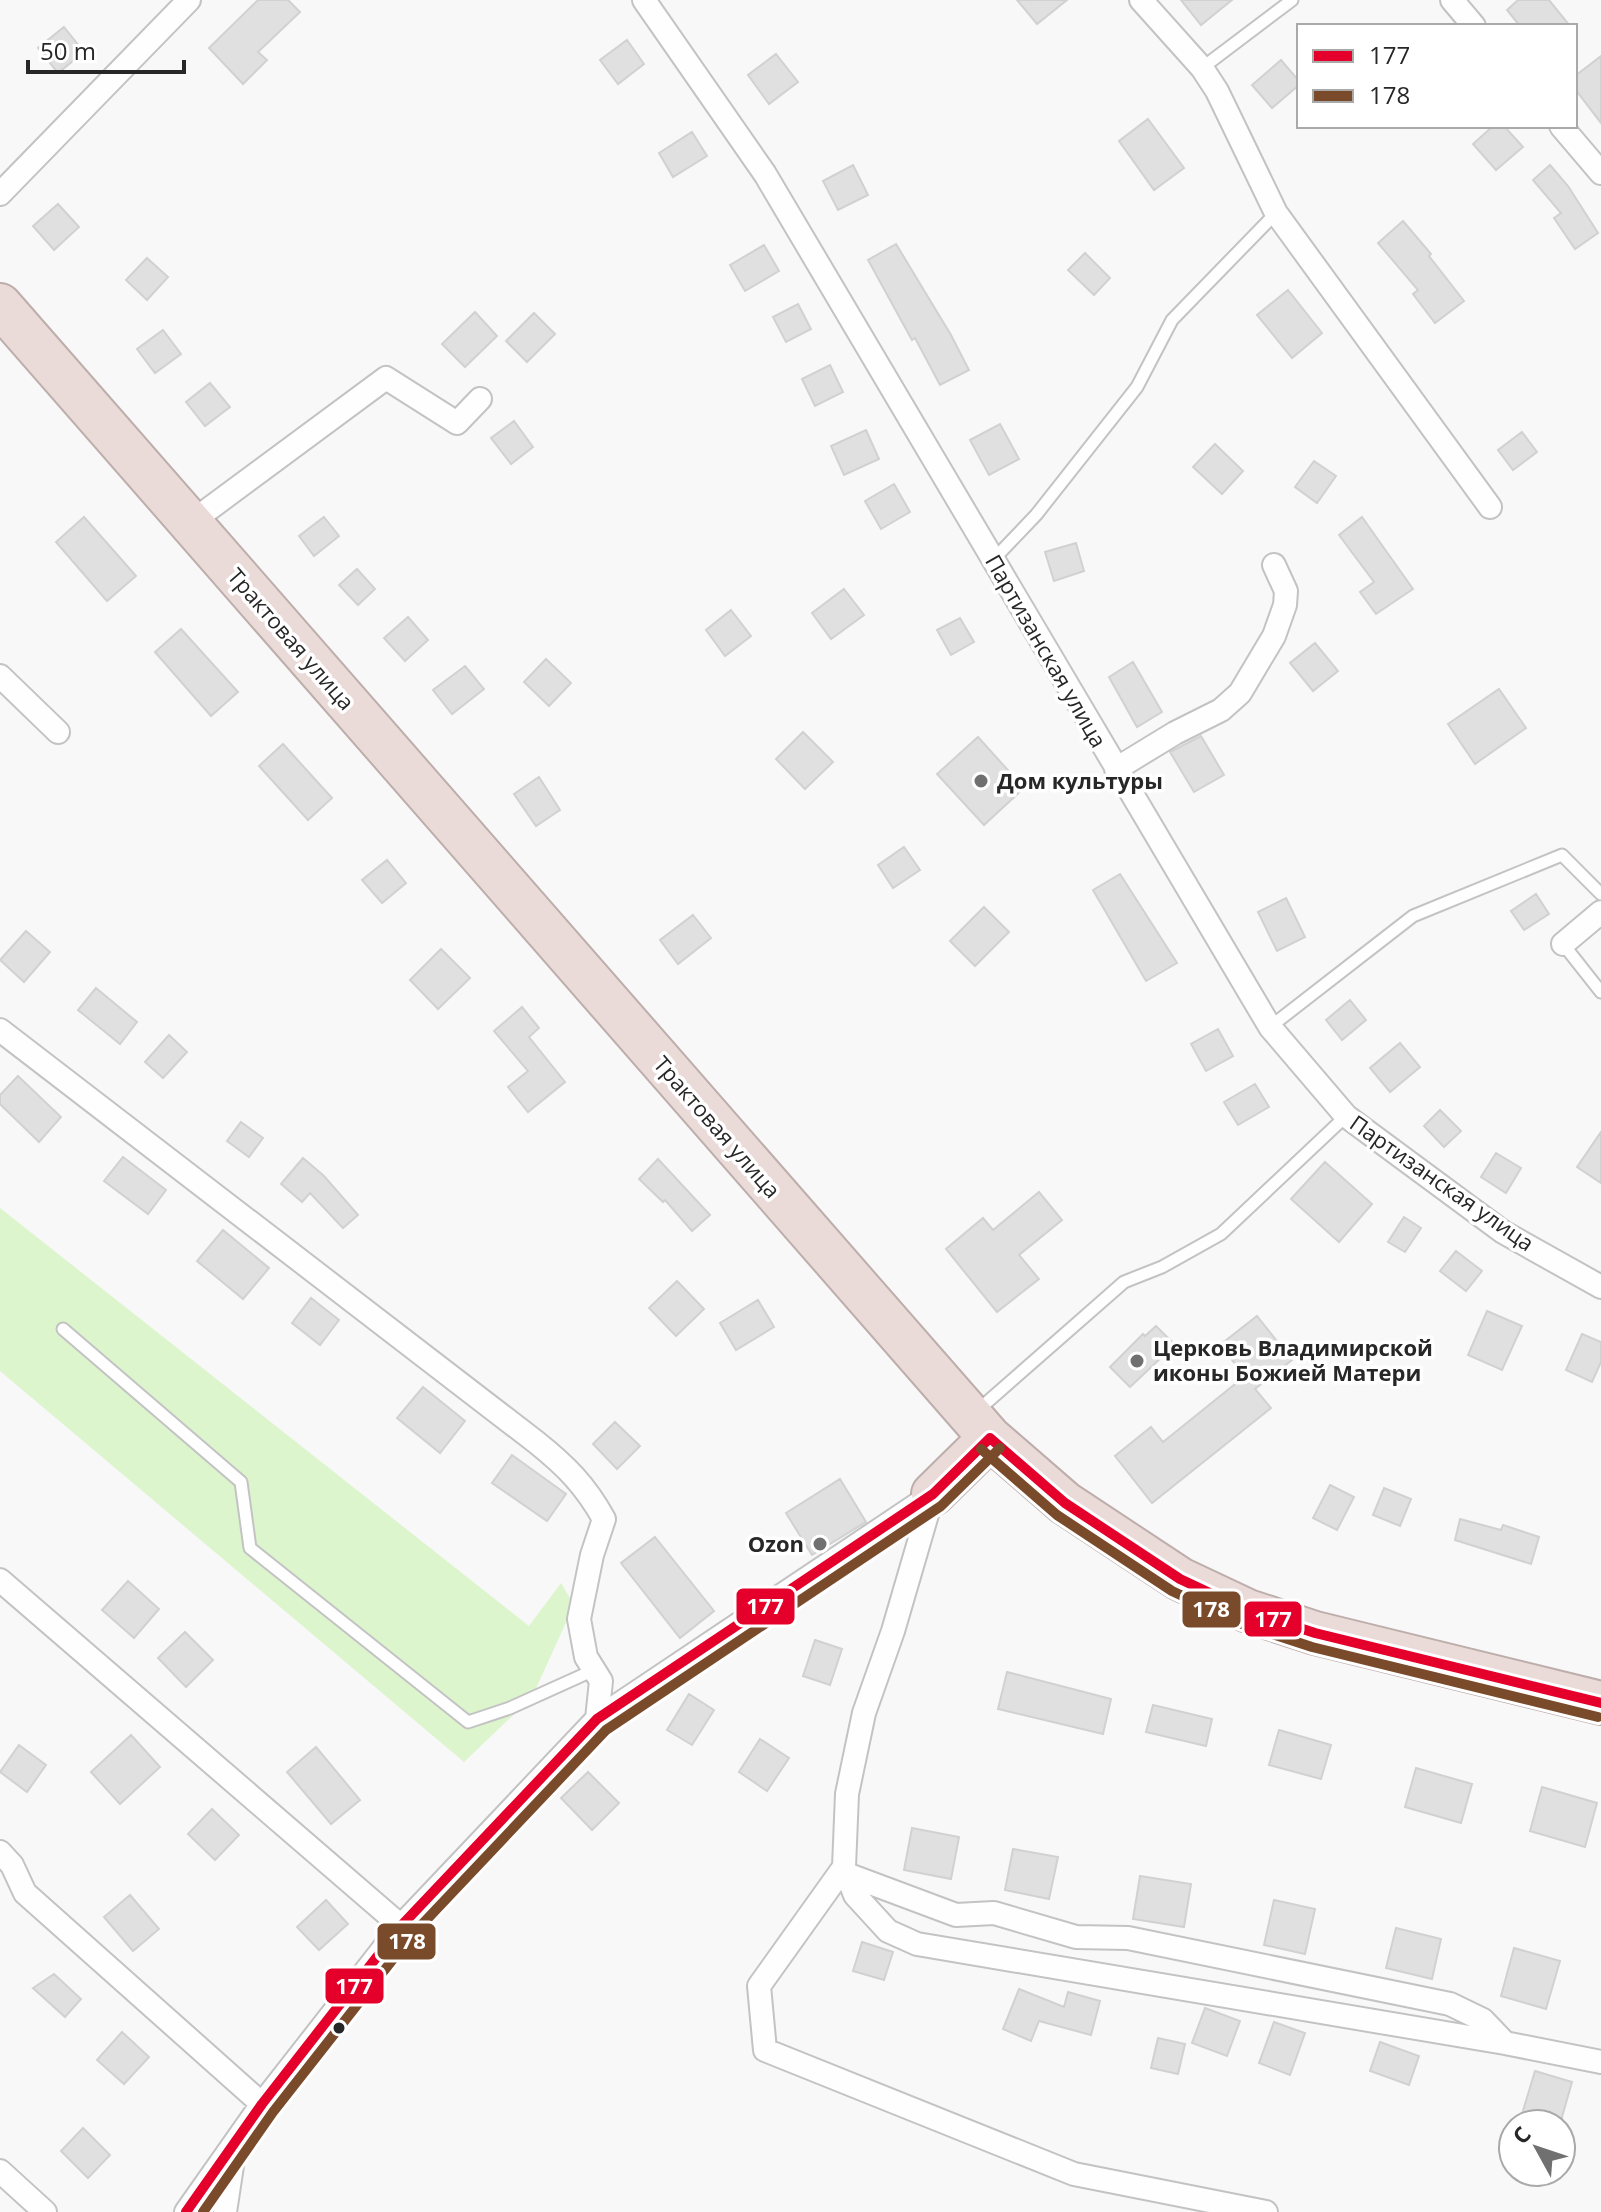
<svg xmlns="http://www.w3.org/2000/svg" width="1601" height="2212" viewBox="0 0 1601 2212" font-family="'Open Sans',sans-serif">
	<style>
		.green { fill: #dcf5cd }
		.building { fill: #e0e0e0; stroke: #d1d1d1; stroke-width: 2 }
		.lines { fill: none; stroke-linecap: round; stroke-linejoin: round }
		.lane-casing { stroke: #c3c3c3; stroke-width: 15 }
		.street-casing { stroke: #c3c3c3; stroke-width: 26 }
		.highway-casing { stroke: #bdaeac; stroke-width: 46 }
		.lane { stroke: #fefefe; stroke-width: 11 }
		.street { stroke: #fefefe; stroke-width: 22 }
		.highway { stroke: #eadbd9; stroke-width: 42 }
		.bus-1-casing { stroke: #fff; stroke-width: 16 }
		.bus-2-casing { stroke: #fff; stroke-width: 16 }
		.bus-1 { stroke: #e4002b; stroke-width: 10 }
		.bus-2 { stroke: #7a4b2a; stroke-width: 10 }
		.poi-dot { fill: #707071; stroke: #fff; stroke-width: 3 }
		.bus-dot { fill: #272728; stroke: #fff; stroke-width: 3 }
		.labels { text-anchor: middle; stroke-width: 7; stroke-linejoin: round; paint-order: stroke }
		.street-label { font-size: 22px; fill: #272728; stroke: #fff }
		.poi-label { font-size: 22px; font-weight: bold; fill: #272728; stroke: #fff; text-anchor: start }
		.line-badge { stroke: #fff; stroke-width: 3 }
		.badge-label { font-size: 22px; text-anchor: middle; font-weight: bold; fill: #fff }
	</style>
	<rect width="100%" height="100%" fill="#f8f8f8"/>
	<path class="green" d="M0,1208L529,1626L561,1583L574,1605L532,1697L464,1762L0,1371Z"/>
	<path class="building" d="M258,0H288L300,12L258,52L267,60L243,84L209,48Z
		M1017,0H1067L1037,24Z
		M1181,0H1232L1201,25Z
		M1518,0H1549L1570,26H1520L1507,10Z
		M64,27L84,52L58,73L38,48Z
		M627,40L644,64L618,84L600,60Z
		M776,54L798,82L769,104L748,75Z
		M1601,56V123L1575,89V76Z
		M1281,60L1299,81V85L1272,108L1252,85Z
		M1148,119L1184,168L1154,190L1119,141Z
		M1493,126H1504L1523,147L1496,170L1473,144Z
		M692,132L707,156L673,177L659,153Z
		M853,165L868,195L838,210L823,181Z
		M1550,165L1568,186L1598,233L1575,249L1554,218L1561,213L1533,180Z
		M58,204L79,227L54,250L33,226Z
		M1403,221L1431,254L1429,256L1464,301L1435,323L1413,294L1418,290L1378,243Z
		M896,244L951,335L969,370L940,385L915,338L912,340L868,260Z
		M764,245L779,271L745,291L730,265Z
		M1085,253L1110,278L1094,295L1068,270Z
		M147,258L168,277L147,300L126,280Z
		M1288,290L1322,333L1292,358L1257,315Z
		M798,304L811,329L786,342L773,317Z
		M475,312L497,336L465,367L442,344Z
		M534,313L555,334L527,362L506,341Z
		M163,330L181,354L155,373L137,349Z
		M830,365L843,392L815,406L802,379Z
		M210,383L230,407L205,426L186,402Z
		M514,421L533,447L511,464L491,438Z
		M1000,424L1019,459L989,475L970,440Z
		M866,430L879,459L844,475L831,446Z
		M1522,432L1537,452L1513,470L1498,450Z
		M1215,444L1243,471L1222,494L1193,467Z
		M1314,461L1336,476L1317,503L1295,487Z
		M894,484L910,512L881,529L865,501Z
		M84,517L136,576L107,601L56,542Z
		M324,517L339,536L314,556L299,536Z
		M1362,517L1413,589L1376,614L1360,592L1374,582L1339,535Z
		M1076,543L1084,571L1054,581L1045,552Z
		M357,569L375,589L358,605L339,585Z
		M844,589L864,615L831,639L812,613Z
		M731,610L751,636L725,656L706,630Z
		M408,617L428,640L405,661L384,638Z
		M960,618L974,642L951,655L937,630Z
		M181,629L238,692L211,716L155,652Z
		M1315,643L1338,671L1313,691L1290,663Z
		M546,659L571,683L549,706L524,682Z
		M1133,662L1162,712L1137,727L1109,677Z
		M465,666L484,689L452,714L433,690Z
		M1499,689L1526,728L1475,764L1448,724Z
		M803,732L833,762L805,789L776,759Z
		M1201,736L1224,775L1194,792L1170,752Z
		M978,737L1024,788L984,825L937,774Z
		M283,744L332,798L308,820L259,766Z
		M539,777L560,810L536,826L514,794Z
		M904,847L920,870L893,888L878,865Z
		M387,860L406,883L382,903L362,880Z
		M1120,874L1177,963L1146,981L1093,890Z
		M1536,894L1549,914L1524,930L1511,911Z
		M1286,898L1305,937L1277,951L1258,912Z
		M984,907L1009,932L975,966L950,941Z
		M693,915L711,938L678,964L660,940Z
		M26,931L50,952L24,982L0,960Z
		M441,949L470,978L438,1009L410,980Z
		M96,988L137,1022L120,1044L78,1010Z
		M1350,1000L1366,1020L1342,1040L1326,1020Z
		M522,1007L539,1028L529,1037L565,1082L528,1112L508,1087L528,1071L494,1031Z
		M1218,1029L1233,1056L1206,1071L1191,1044Z
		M169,1035L187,1052L163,1078L145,1062Z
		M1400,1043L1420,1067L1390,1092L1370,1068Z
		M18,1076L61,1117L39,1142L0,1104V1095Z
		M1255,1084L1269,1107L1238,1125L1224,1102Z
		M1440,1110L1461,1131L1444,1147L1424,1126Z
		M241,1122L263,1138L249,1157L227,1141Z
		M1601,1132V1183L1577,1167Z
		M1496,1153L1521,1168L1506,1193L1481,1177Z
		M123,1157L166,1190L148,1214L104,1181Z
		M303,1158L324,1176L358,1215L343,1228L310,1193L302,1202L281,1184Z
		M658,1159L710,1215L692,1231L665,1200L663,1202L639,1179Z
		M1325,1162L1372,1204L1339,1242L1291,1199Z
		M1039,1192L1062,1220L1019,1255L1039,1279L997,1312L946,1249L983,1218L993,1230Z
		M1404,1217L1421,1228L1405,1252L1388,1242Z
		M223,1230L269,1268L243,1299L197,1261Z
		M1456,1251L1482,1271L1466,1291L1440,1271Z
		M677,1281L704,1309L676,1336L649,1308Z
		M311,1298L339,1320L320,1345L292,1323Z
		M758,1300L774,1327L736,1350L720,1323Z
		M1487,1311L1522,1326L1502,1370L1468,1355Z
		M1257,1316L1292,1360L1255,1389L1271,1408L1152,1503L1115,1456L1151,1427L1163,1442L1245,1376L1220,1345Z
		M1156,1326L1172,1342L1161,1352L1164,1355L1130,1387L1110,1367L1143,1334L1145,1336Z
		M1582,1334L1601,1342V1362L1592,1382L1566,1370Z
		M423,1387L465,1421L440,1453L397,1418Z
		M615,1422L640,1446L617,1469L593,1444Z
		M512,1455L566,1494L547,1521L492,1483Z
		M840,1479L866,1522L812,1555L786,1513Z
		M1330,1485L1354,1497L1337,1530L1313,1518Z
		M1384,1488L1411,1499L1400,1526L1373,1515Z
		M1460,1519L1501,1530L1503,1525L1539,1537L1531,1564L1455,1540Z
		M655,1537L714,1611L680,1638L621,1563Z
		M128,1581L159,1609L134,1638L102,1610Z
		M185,1632L213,1660L186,1687L158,1658Z
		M815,1640L842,1649L830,1685L803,1676Z
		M1007,1672L1111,1699L1103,1734L998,1709Z
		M689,1694L714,1710L692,1745L667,1730Z
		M1153,1705L1212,1719L1206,1746L1146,1732Z
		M1279,1730L1331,1745L1321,1779L1269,1765Z
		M131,1735L160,1767L120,1804L91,1772Z
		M760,1739L789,1758L767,1791L739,1772Z
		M19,1745L46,1765L27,1792L0,1772Z
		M316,1747L360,1800L331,1824L287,1772Z
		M1416,1768L1472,1784L1461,1823L1405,1807Z
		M588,1772L619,1803L592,1830L561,1798Z
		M1542,1787L1597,1803L1585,1847L1530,1831Z
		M212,1809L239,1835L215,1860L188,1834Z
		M912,1828L959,1837L951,1879L904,1870Z
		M1013,1849L1058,1857L1049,1899L1005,1890Z
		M1140,1876L1191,1884L1184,1927L1133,1919Z
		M130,1895L159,1929L133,1951L104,1917Z
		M326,1900L348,1924L319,1950L297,1927Z
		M1274,1900L1315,1909L1305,1954L1264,1945Z
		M1396,1928L1441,1939L1432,1979L1386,1968Z
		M862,1942L893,1952L884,1980L853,1971Z
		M1514,1948L1560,1961L1546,2009L1501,1996Z
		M54,1974L81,1999L65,2017L33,1988Z
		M1019,1989L1064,2007L1068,1992L1100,2001L1091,2035L1039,2021L1031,2041L1003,2029Z
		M1205,2008L1240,2021L1227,2056L1192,2043Z
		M1274,2022L1305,2033L1290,2075L1259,2063Z
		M122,2032L149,2057L124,2084L97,2060Z
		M1158,2038L1185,2044L1178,2074L1151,2068Z
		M1380,2042L1419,2056L1409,2085L1370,2071Z
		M1535,2071L1572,2082L1560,2124H1519Z
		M83,2128L110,2155L88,2178L61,2151Z"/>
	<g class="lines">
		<defs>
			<path id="lane" d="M1202,68L1292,0
				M993,560L1036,515L1137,387L1172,320L1276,213
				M1563,944L1601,992
				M1270,1027L1413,916L1562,855L1601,894
				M63,1329L241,1482L250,1548L468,1722L510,1708L594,1670
				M977,1411L1124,1282L1162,1267L1221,1234L1346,1116"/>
			<path id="street" d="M644,0L765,174L1270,1027L1346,1116L1503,1232L1601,1287
				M1141,0L1202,68L1217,91L1276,213L1490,507
				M1452,0L1474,26
				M1561,126L1601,173
				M0,194L189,0
				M190,523L386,378L457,423L480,399
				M0,676L58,732
				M1116,769L1175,733L1221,710L1240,693L1274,636L1285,605L1286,591L1274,565
				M1563,944L1601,912
				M0,1030L536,1442C566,1466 585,1485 604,1519L592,1555L579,1619L586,1657L601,1681L597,1719
				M933,1494L893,1631L864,1713L847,1794L844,1867L855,1895L888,1931L917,1944L1505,2043L1601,2062
				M0,1580L401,1926
				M0,1852L12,1865L25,1893L262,2104
				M844,1867L759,1986L765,2050L1074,2174L1266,2212
				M849,1875L956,1915L994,1913L1076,1937L1128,1938L1450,2004L1483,2020L1505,2043
				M0,2171L45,2212
				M186,2212L262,2104L401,1926L597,1719L933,1494
				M225,2212L235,2146"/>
			<path id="highway" d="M0,305L990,1438L1065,1503L1180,1579L1248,1611L1315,1633L1601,1703
				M933,1494L990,1438"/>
		</defs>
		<use href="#lane" class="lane-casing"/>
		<use href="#street" class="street-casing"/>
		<use href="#highway" class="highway-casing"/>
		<use href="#lane" class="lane"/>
		<use href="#street" class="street"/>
		<use href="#highway" class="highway"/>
		<defs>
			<path id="bus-1" d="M990,1438L1065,1503L1180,1579L1248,1611L1315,1633L1601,1703
				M186,2212L262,2104L401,1926L597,1719L933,1494L990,1438"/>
			<path id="bus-2" d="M981,1449L1057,1515L1172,1591L1242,1624L1312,1647L1598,1717
				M203,2212L273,2112L412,1935L606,1730L941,1506L1000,1448"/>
		</defs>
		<use href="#bus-1" class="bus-1-casing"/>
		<use href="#bus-2" class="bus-2-casing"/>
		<use href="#bus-1" class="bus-1"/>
		<use href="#bus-2" class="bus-2"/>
	</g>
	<g class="poi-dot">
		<circle cx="981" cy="781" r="8"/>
		<circle cx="1137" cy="1361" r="8"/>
		<circle cx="820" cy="1544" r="8"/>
	</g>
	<circle class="bus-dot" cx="339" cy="2028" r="7"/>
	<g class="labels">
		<g class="street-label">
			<text transform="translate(291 639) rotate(49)" y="8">Трактовая улица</text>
			<text transform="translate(1046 651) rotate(60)" y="8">Партизанская улица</text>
			<text transform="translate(717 1127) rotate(49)" y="8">Трактовая улица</text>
			<text transform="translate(1442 1183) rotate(35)" y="8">Партизанская улица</text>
		</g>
		<g class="poi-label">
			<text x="997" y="789">Дом культуры</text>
			<text x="1153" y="1356">Церковь Владимирской<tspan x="1153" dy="25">иконы Божией Матери</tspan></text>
			<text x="804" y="1552" text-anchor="end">Ozon</text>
		</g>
	</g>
	<g class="line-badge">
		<rect x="735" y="1587" width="61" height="39" rx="8" fill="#e4002b"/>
		<rect x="1181" y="1590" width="61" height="39" rx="8" fill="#7a4b2a"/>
		<rect x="1243" y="1600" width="60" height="38" rx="8" fill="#e4002b"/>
		<rect x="376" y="1922" width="61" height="39" rx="8" fill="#7a4b2a"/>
		<rect x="324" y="1967" width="61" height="38" rx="8" fill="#e4002b"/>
	</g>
	<g class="badge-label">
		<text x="765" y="1614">177</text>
		<text x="1211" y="1617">178</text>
		<text x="1273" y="1627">177</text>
		<text x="407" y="1949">178</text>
		<text x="354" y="1994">177</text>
	</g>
	<rect x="1297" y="24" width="280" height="104" fill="#ffffff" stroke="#a9a9a9" stroke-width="2"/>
	<rect x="1313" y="50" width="40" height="12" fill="#e4002b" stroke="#a9a9a9" stroke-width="2"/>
	<text x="1369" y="64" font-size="24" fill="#272728">177</text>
	<rect x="1313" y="90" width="40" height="12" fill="#7a4b2a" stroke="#a9a9a9" stroke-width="2"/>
	<text x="1369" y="104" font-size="24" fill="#272728">178</text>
	<g transform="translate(1537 2148) rotate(310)"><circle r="38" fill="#ffffff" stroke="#a9a9a9" stroke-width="2"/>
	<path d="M0-6L14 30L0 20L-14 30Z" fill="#707071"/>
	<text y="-12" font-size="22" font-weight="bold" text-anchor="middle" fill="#272728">С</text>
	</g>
	<path d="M28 60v12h156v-12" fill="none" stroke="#272728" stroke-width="4"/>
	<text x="40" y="60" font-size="24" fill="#272728" stroke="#ffffff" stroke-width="6" paint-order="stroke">50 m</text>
</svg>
